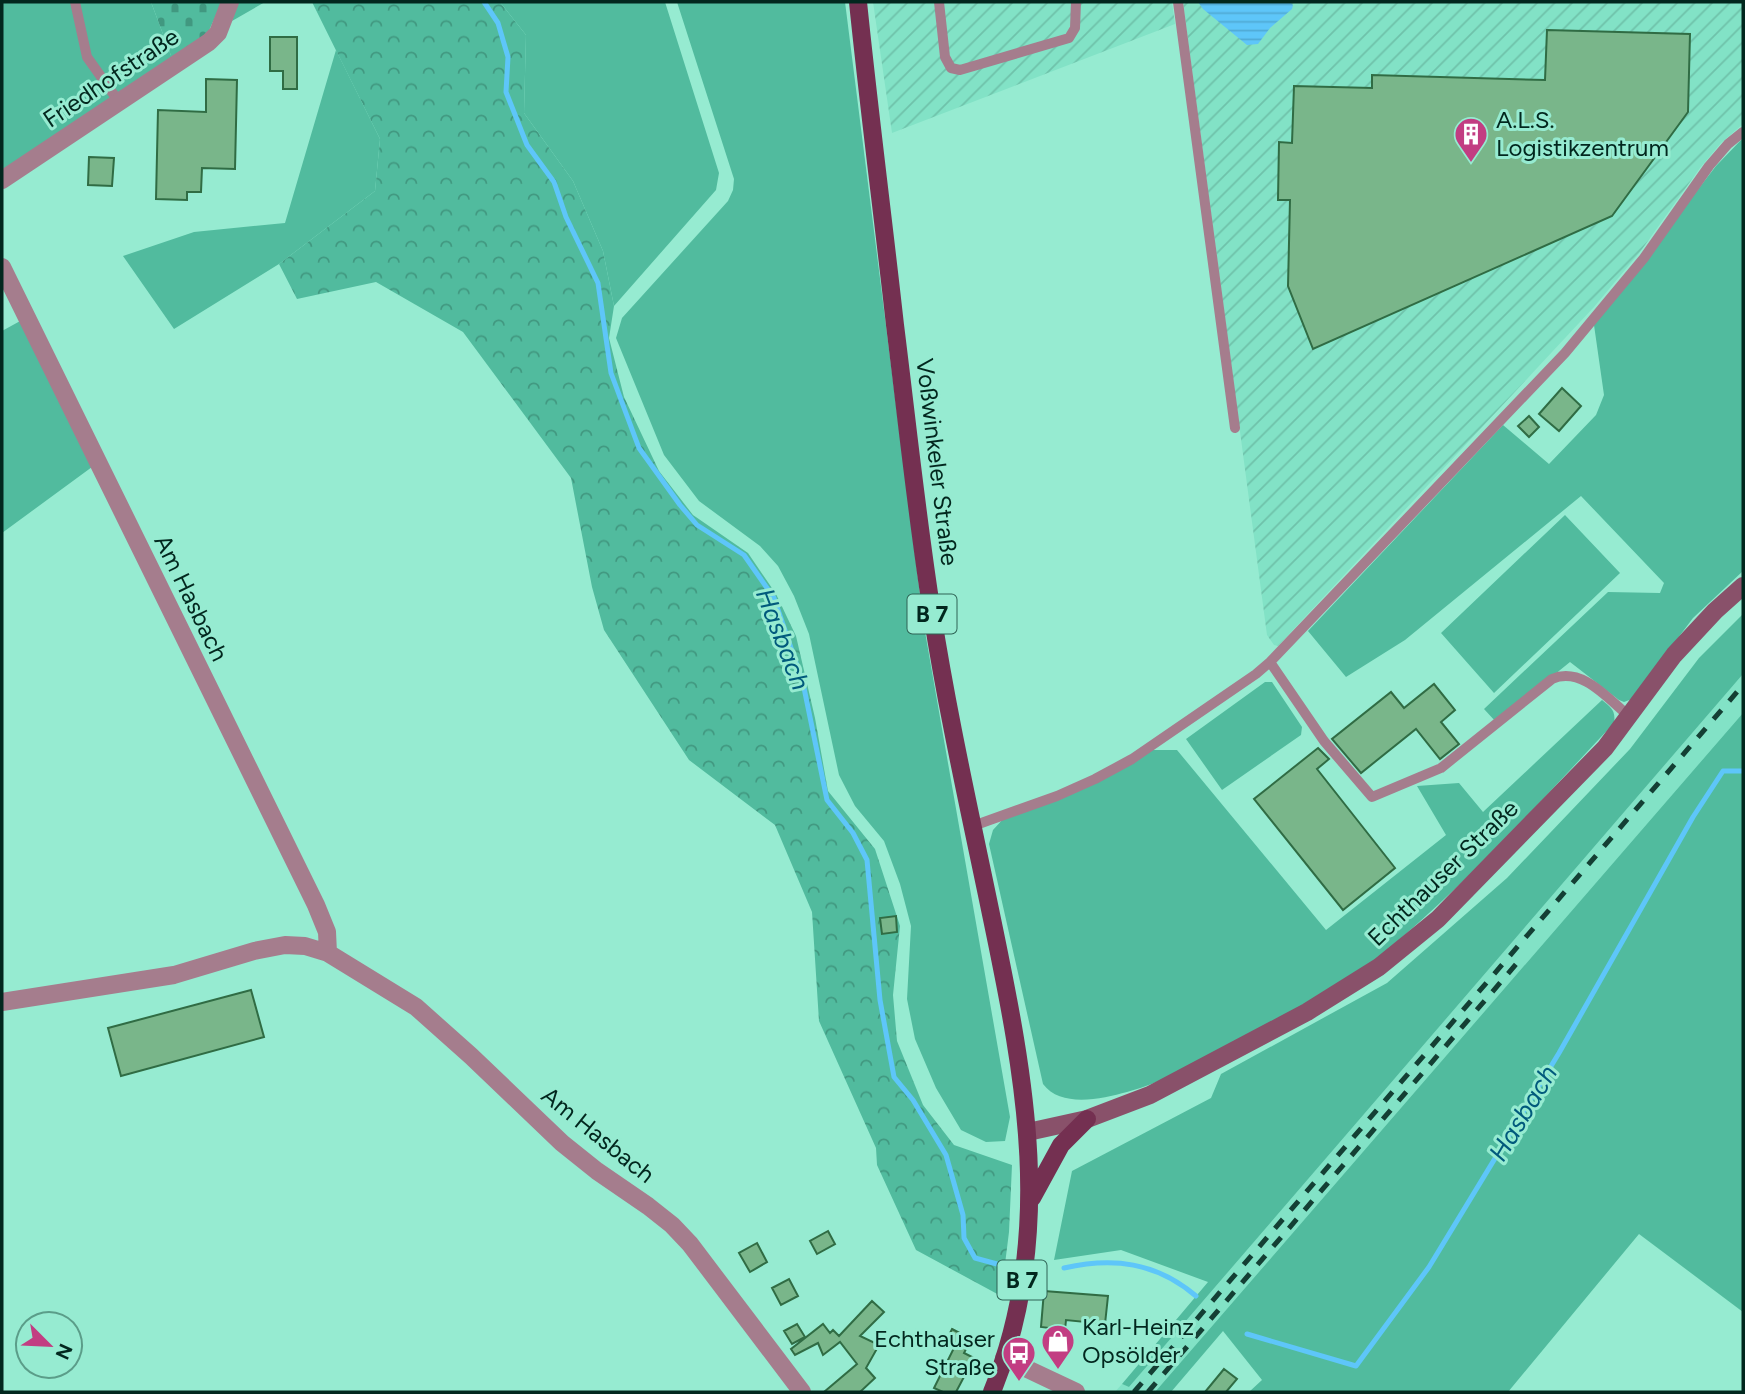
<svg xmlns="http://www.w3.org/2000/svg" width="1745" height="1394" viewBox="0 0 1745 1394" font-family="Figtree,sans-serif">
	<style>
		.built { fill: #82e2c6 }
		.industrial { fill: url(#industrial-furrows) }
		.grass { fill: #51bb9e }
		.forest { fill: url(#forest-crowns) }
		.cemetery { fill: url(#cemetery-stones) }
		.water { fill: url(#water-rules) }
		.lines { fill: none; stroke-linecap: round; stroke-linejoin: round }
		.stream { stroke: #5ec6f9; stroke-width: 5 }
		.building { fill: #79b68a; stroke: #306c44; stroke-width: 2 }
		.lane { stroke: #a57d8d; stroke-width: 10 }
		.street { stroke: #a57d8d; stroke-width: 18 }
		.secondary { stroke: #89516a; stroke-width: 18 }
		.primary { stroke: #743051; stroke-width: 18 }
		.rail { stroke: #143f34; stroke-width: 5; stroke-dasharray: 12 12; stroke-linecap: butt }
		.labels { text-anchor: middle; stroke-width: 6; stroke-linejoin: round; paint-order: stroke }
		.shield { fill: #96ebd1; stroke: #2e6254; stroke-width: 2 }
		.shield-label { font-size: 23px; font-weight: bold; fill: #02271e }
		.street-label { font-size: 24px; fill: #02271e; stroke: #96ebd1 }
		.poi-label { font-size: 24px; fill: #02271e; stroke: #96ebd1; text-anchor: start }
		.water-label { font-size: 26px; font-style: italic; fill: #015a7c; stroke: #96ebd1 }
	</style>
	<defs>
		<pattern id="industrial-furrows" width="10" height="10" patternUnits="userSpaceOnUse" patternTransform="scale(1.75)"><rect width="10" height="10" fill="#82e2c6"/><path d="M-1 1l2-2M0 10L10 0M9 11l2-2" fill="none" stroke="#6fc2aa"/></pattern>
		<pattern id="forest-crowns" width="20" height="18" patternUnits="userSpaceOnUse" patternTransform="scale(1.75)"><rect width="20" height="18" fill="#51bb9e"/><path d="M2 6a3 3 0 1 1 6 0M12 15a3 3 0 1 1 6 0" fill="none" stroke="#419880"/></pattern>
		<pattern id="cemetery-stones" width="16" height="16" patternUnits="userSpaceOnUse" patternTransform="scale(1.75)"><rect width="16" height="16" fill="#51bb9e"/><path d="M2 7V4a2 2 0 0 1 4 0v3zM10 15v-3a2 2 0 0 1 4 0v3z" fill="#419880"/></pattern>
		<pattern id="water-rules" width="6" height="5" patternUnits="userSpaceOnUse" patternTransform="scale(1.75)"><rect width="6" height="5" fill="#5ec6f9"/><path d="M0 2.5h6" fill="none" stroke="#50aad5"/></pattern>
	</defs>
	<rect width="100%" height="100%" fill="#96ebd1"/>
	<path class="built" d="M1743,674V713L1155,1392H1115L1122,1384L1129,1387Z"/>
	<path class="industrial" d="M873,2H1172L1175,24L892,133Z
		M1183,2H1743V124L1721,143L1700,168L1640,252L1594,307L1278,646L1274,645L1267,635Z"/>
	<path class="grass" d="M2,2H151L173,61L2,175Z
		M238,2H265L232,21Z
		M500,2H665L719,173L716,190L614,306L603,251L573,181L524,113L526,35Z
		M677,2H845L924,626L1010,1117L1005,1141L986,1142L961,1130L936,1088L915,1039L907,999L911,926L900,884L884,841L855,806L839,775L809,634L794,596L778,566L760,546L699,501L664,455L616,338L622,318L728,201L733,190L734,179Z
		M336,50L380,139L375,191L279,264L174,329L123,256L194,232L285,223Z
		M1743,138V571L1693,618L1632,699L1624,702L1619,700L1570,662L1496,722L1484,709L1608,592L1660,593L1664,583L1581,496L1405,640L1346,677L1308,631L1503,425L1549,464L1596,415L1604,395L1594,325L1716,166Z
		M22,320L92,467L2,533V331Z
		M1565,515L1620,573L1494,693L1441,633Z
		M1743,614V674L1129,1387L1122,1384L1208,1282L1121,1250L1054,1260L1072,1171L1211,1098L1221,1074L1387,983L1507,878L1630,749L1699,658Z
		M1265,682H1272L1302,727L1301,735L1222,790L1186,739Z
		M1602,700C1611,707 1616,711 1614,723C1539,803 1465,886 1380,956C1335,992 1280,1018 1228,1045C1196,1062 1163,1083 1127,1092C1101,1099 1061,1108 1043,1084L989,844L993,830L1004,818L1151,750H1177L1326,930L1446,835L1417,786L1459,783L1483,812Z
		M1743,713V1312L1639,1234L1508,1392H1249L1262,1380L1223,1331L1171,1392H1155Z"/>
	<path class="forest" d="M312,2H500L526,35L524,113L573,181L603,251L614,306L609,338L624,397L659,471L693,515L748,553L776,594L796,636L815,718L828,791L875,849L900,926L893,995L897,1041L923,1105L954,1145L1012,1165L1009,1232L1001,1296L916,1250L877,1165L876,1148L819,1021L812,912L775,825L689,760L604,630L592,587L571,478L463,332L376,282L297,299L279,264L375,191L380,139Z"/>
	<path class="cemetery" d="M151,2H222L206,37L173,61Z"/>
	<path class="water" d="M1198,2L1291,3L1293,5L1292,9L1270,28L1258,44L1247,45L1203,9Z"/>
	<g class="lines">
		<path class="stream" d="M484,2L498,23L508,57L506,92L527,145L554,182L566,217L598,283L611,373L639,448L680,505L697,525L744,555L774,598L803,683L827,800L853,833L867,860L880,1000L894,1077L913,1100L946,1155L963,1215L964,1238L975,1258L997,1264
			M1064,1268C1113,1257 1156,1262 1196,1296
			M1247,1334L1356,1366L1429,1267L1559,1053L1693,817L1723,771H1743"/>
	</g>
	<path class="building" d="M1547,30L1690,34L1688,112L1612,216L1313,349L1288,286L1290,200H1278L1279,142L1292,143L1294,86L1372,88V75L1545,80Z
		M270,37H297V89H283V71H270Z
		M206,79L237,80L235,169L202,168L201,192H187V200L156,199L158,110L206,112Z
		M89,157L114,158L112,186L88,185Z
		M1562,388L1581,406L1559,431L1539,414Z
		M1529,416L1539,427L1529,437L1518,426Z
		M1434,684L1455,710L1441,722L1459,744L1440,759L1416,729L1361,773L1332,739L1391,692L1404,708Z
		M1318,748L1329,759L1317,769L1395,868L1343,910L1254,799Z
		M896,916L897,932L882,934L880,918Z
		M251,990L264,1037L121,1076L108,1028Z
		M828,1231L835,1244L817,1254L810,1241Z
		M757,1243L767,1262L750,1272L739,1253Z
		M789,1279L798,1296L781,1305L772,1288Z
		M1044,1291L1108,1296L1105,1324L1066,1320L1065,1330L1041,1327Z
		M872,1301L884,1312L860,1336L879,1345L866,1368L875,1378L860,1392H824L857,1364L840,1342L823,1355L818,1343L795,1355L791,1349L823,1324L830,1333L833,1330L839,1336Z
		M797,1324L805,1337L792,1344L784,1331Z
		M952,1329L971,1339L964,1353L974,1358L956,1392H943L934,1388L954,1348L945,1343Z
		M1224,1369L1237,1379L1226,1392H1205Z"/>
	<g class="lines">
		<path class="lane" d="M75,2L87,57L119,102
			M939,2L945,57L951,68L960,70L1069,38L1075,28L1076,2
			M1178,2L1235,428
			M1270,662L1324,741L1372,797L1441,768L1552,679C1582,666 1608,699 1630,717
			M973,826L1057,796L1095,779L1132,759L1256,674L1270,662L1565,353L1644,258L1709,166L1728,144L1743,132"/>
		<path class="street" d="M2,180L209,42L218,33L230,2
			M2,267L316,905L327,932L328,953
			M2,1002L174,975L254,951L285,945L305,946L328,953L416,1007L471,1056L562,1143L597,1171L648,1206L672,1225L690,1244L802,1392
			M1004,1358L1076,1392"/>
		<path class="secondary" d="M1028,1132L1087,1119L1150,1095L1307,1012L1379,967L1438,919L1605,748L1674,655L1715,611L1743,586"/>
		<path class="primary" d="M858,2C869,110 883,217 895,325C907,421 917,518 932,613C948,716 971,817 992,919C1025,1078 1056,1235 992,1392
			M1032,1198L1061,1145L1087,1119"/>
		<path class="rail" d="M1134,1392L1743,685
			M1148,1392L1518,962"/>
	</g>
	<defs>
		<symbol id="building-pin" viewBox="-11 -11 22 30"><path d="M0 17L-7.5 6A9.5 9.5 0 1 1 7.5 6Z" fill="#c23d82" stroke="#96ebd1"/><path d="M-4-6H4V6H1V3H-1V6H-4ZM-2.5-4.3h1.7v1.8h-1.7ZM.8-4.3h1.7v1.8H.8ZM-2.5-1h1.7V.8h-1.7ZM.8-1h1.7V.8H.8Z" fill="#fff"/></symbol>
		<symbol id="shop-pin" viewBox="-11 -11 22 30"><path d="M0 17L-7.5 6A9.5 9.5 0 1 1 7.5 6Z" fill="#c23d82" stroke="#96ebd1"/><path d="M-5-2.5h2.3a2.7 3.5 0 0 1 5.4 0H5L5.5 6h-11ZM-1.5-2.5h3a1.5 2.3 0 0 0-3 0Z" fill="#fff"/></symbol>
		<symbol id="bus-pin" viewBox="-11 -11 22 30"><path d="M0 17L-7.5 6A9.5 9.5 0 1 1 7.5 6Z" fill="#c23d82" stroke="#96ebd1"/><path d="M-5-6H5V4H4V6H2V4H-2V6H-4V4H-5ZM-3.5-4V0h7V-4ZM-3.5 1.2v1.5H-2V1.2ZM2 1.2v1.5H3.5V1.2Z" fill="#fff"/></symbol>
	</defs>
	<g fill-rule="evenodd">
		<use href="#building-pin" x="1452" y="115" width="38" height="52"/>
		<use href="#shop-pin" x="1039" y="1322" width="38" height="52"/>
		<use href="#bus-pin" x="1000" y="1334" width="38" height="52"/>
	</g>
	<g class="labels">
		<g class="shield">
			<rect x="907.5" y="594.5" width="49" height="39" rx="5"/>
			<rect x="997.5" y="1260.5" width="49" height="39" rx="5"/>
		</g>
		<g class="shield-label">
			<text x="932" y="622">B 7</text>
			<text x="1022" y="1288">B 7</text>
		</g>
		<g class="street-label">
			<text transform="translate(111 78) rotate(-34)" y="8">Friedhofstraße</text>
			<text transform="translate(937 462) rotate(83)" y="8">Voßwinkeler Straße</text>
			<text transform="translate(191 598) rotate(64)" y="8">Am Hasbach</text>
			<text transform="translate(1443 873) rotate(-44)" y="8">Echthauser Straße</text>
			<text transform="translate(598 1135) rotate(39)" y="8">Am Hasbach</text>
		</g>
		<g class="poi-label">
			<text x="1496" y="128">A.L.S.<tspan x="1496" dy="28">Logistikzentrum</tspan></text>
			<text x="1082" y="1335">Karl-Heinz<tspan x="1082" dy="28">Opsölder</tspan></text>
			<text x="995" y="1347" text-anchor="end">Echthauser<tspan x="995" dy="28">Straße</tspan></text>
		</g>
		<g class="water-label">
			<text transform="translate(783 639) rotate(69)" y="9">Hasbach</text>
			<text transform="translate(1523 1113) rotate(-59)" y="9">Hasbach</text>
		</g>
	</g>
	<rect width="1745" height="1394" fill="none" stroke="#02271e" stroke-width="7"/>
	<g transform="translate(49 1345) rotate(114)"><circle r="33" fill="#96ebd1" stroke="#5b9d89" stroke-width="2"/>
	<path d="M0-5L12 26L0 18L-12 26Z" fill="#c23d82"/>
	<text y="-10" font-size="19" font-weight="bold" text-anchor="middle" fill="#02271e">N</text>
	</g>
</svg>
